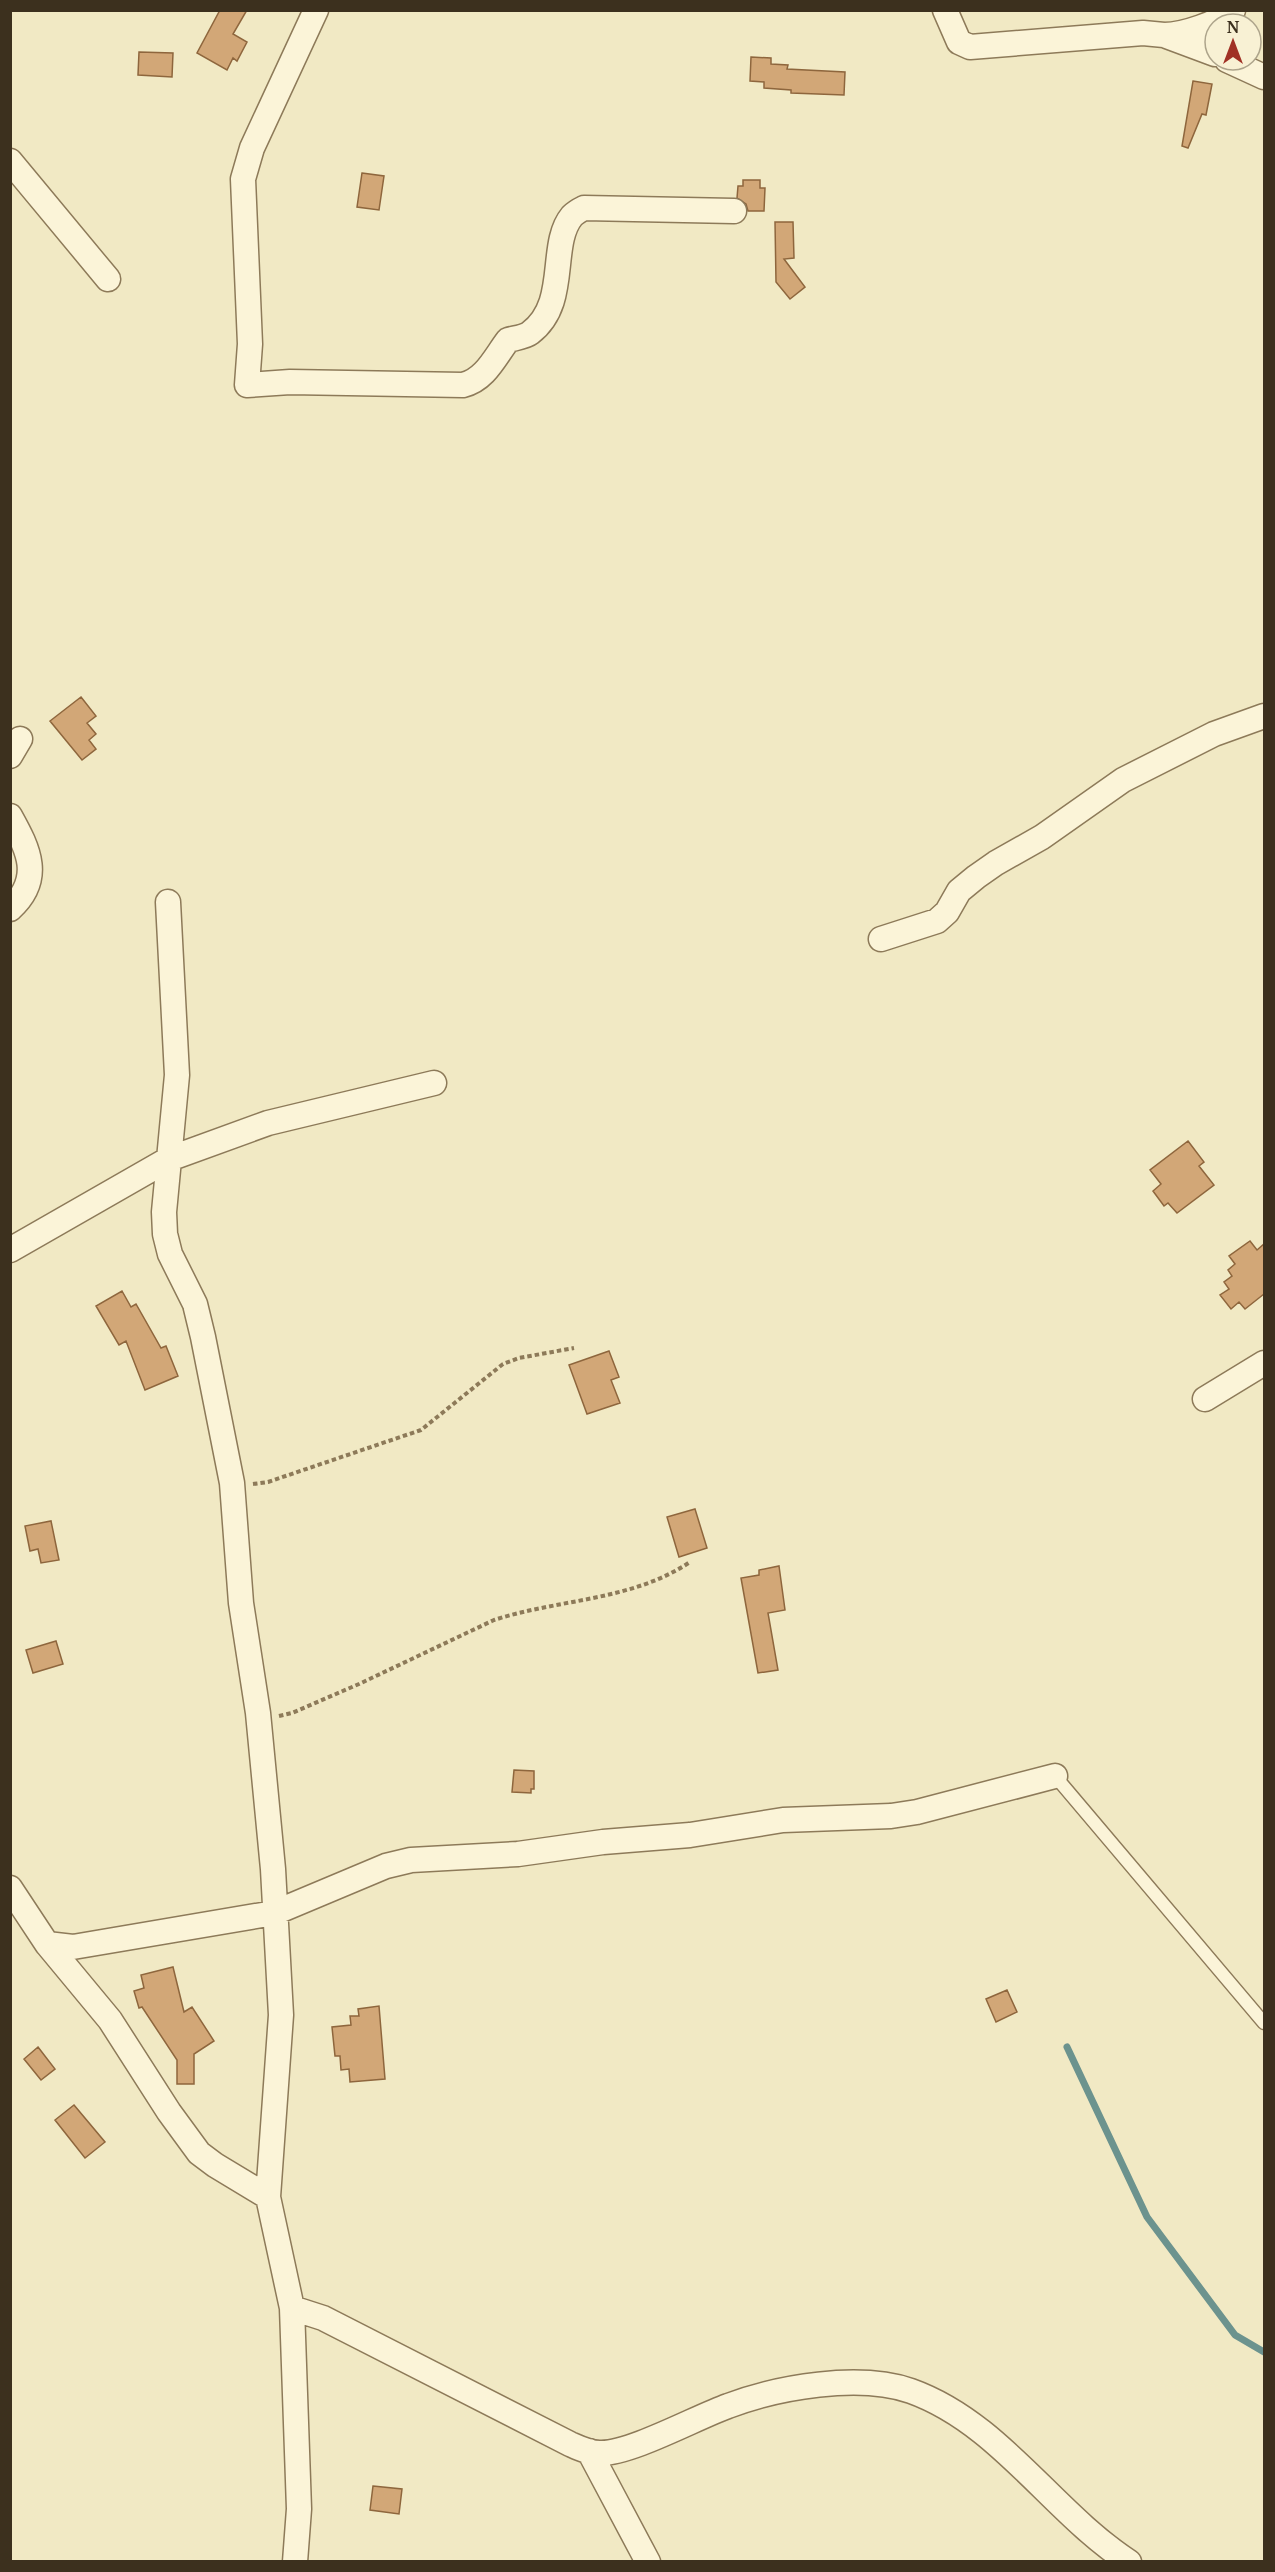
<svg xmlns="http://www.w3.org/2000/svg" width="1275" height="2572" viewBox="0 0 1275 2572" font-family="'Noto Serif',serif">
	<style>
		.lines { fill: none; stroke-linecap: round; stroke-linejoin: round }
		.stream { stroke: #6c938e; stroke-width: 7 }
		.building { fill: #d2a777; stroke: #8e663d; stroke-width: 1.5 }
		.service-casing { stroke: #8d7a59; stroke-width: 15 }
		.minor-casing { stroke: #8d7a59; stroke-width: 27 }
		.path { stroke: #8d7a59; stroke-width: 4; stroke-dasharray: 4.5 3; stroke-linecap: butt }
		.service { stroke: #fbf4d8; stroke-width: 12 }
		.minor { stroke: #fbf4d8; stroke-width: 24 }
	</style>
	<rect width="100%" height="100%" fill="#f1e9c4"/>
	<g class="lines">
		<path class="stream" d="M1067,2047L1147,2217L1235,2335L1264,2352"/>
	</g>
	<path class="building" d="M220,10H247L233,34L247,42L237,61L233,58L227,70L197,53Z
		M139,52L173,53L172,77L138,75Z
		M751,57L771,58V64L788,65L787,69L845,72L844,95L791,93V90L764,88V82L750,81Z
		M1193,81L1212,84L1206,115L1202,114L1188,148L1182,146Z
		M362,173L384,176L379,210L357,207Z
		M743,180H760V188H765L764,211H748L746,204L737,198L738,186H743Z
		M775,222H793L794,258L784,259L805,287L790,299L776,282Z
		M81,697L96,716L87,723L96,734L89,740L96,749L82,760L50,721Z
		M1188,1141L1204,1162L1199,1166L1214,1185L1177,1213L1168,1203L1164,1206L1153,1191L1161,1184L1150,1170Z
		M1250,1241L1257,1250L1264,1244V1294L1245,1309L1239,1302L1231,1309L1220,1295L1229,1289L1224,1282L1232,1276L1228,1270L1235,1264L1229,1256Z
		M122,1291L131,1307L136,1304L161,1348L166,1346L178,1376L145,1390L126,1341L119,1345L96,1306Z
		M609,1351L619,1377L611,1380L620,1403L587,1414L569,1365Z
		M695,1509L707,1548L679,1557L667,1517Z
		M51,1521L59,1560L41,1563L38,1549L30,1551L25,1526Z
		M779,1566L785,1610L768,1613L778,1670L758,1673L741,1578L759,1575V1570Z
		M56,1641L63,1664L33,1673L26,1650Z
		M514,1770L534,1771V1789H531V1793L512,1792Z
		M173,1967L184,2012L192,2007L214,2041L194,2054V2084H177V2060L142,2007L139,2008L134,1991L144,1988L141,1975Z
		M1007,1990L1017,2012L996,2022L986,1999Z
		M379,2006L385,2079L350,2082L349,2069L341,2070L340,2056H335L332,2027L351,2025L350,2016H359L358,2009Z
		M38,2047L55,2069L41,2080L24,2059Z
		M74,2105L105,2142L85,2158L55,2120Z
		M373,2486L402,2489L399,2514L370,2510Z"/>
	<g class="lines">
		<defs>
			<path id="service" d="M1055,1776L1264,2023"/>
			<path id="minor" d="M316,10L252,148L243,179L250,344L247,385L290,382L463,385C485,380 495,357 508,340C515,338 525,337 530,333C570,303 548,245 572,216C575,213 580,210 584,208L734,211
				M945,10L959,42L970,47L1143,33L1164,35L1215,54
				M1164,35C1183,35 1219,23 1233,10
				M1227,60L1264,77
				M10,161L108,279
				M10,756L20,739
				M10,816C29,850 43,879 10,909
				M168,902L177,1075L164,1212L165,1234L170,1254L195,1304L203,1337L232,1483L241,1603L258,1713L273,1869L281,2015L268,2197L292,2308L299,2509L295,2562
				M881,939L937,921L947,912L959,891L976,877L996,863L1042,837L1123,780L1214,734L1264,716
				M10,1250L169,1159L268,1123L434,1083
				M1205,1399L1264,1363
				M10,1888L47,1944L110,2020L169,2112L199,2153L215,2165L268,2197
				M47,1944L73,1947L274,1913L386,1866L411,1860L518,1854L603,1842L690,1835L783,1820L891,1816L917,1812L1055,1776
				M292,2308L323,2318L570,2444C579,2448 589,2453 600,2453C630,2454 697,2417 728,2406C778,2387 859,2373 911,2391C1000,2423 1052,2512 1129,2562
				M589,2451L648,2562"/>
		</defs>
		<use href="#service" class="service-casing"/>
		<use href="#minor" class="minor-casing"/>
		<path class="path" d="M253,1484L268,1482L421,1430L503,1364L519,1358L574,1348
			M279,1716L292,1713L359,1684L494,1620C558,1599 632,1601 690,1562"/>
		<use href="#service" class="service"/>
		<use href="#minor" class="minor"/>
	</g>
	<rect width="1275" height="2572" fill="none" stroke="#3c301e" stroke-width="24"/>
	<g transform="translate(1233 42)"><circle r="28" fill="#f8f1d4" stroke="#ada48b" stroke-width="1.5"/>
	<path d="M0-4.5L10 22L0 15L-10 22Z" fill="#a13125"/>
	<text y="-9" font-size="16" font-weight="bold" text-anchor="middle" fill="#3c301e">N</text>
	</g>
</svg>
